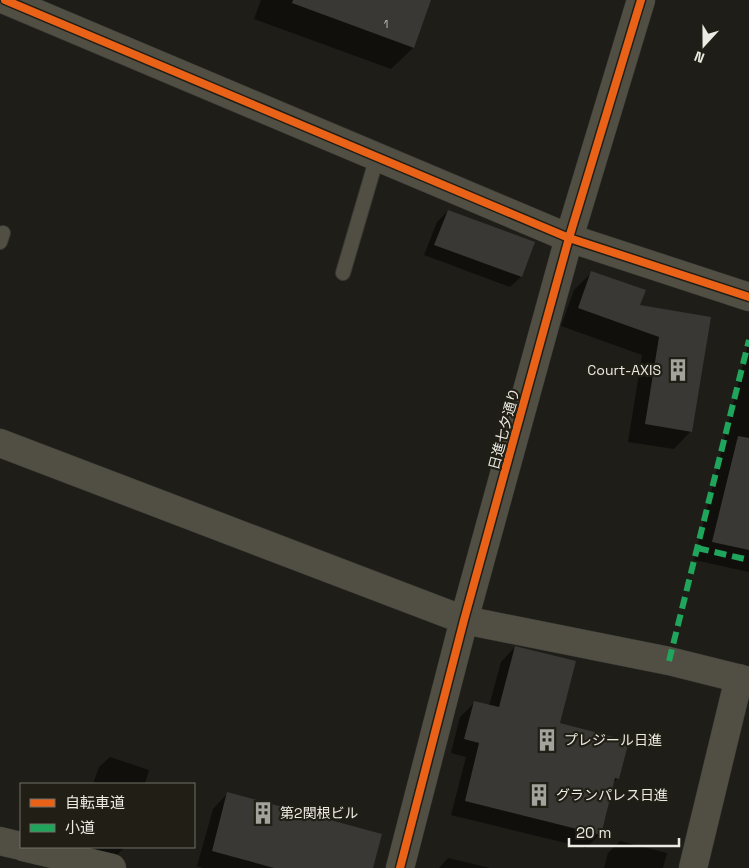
<svg xmlns="http://www.w3.org/2000/svg" width="749" height="868" viewBox="0 0 749 868" font-family="'Space Grotesk','Noto Sans JP',sans-serif">
	<style>
		.shadow { fill: #0007 }
		.building { fill: #393834 }
		.lines { fill: none; stroke-linecap: round; stroke-linejoin: round }
		.service-casing { stroke: #3a3935; stroke-width: 16 }
		.minor-casing { stroke: #3a3935; stroke-width: 29 }
		.service { stroke: #514f44; stroke-width: 14 }
		.minor { stroke: #514f44; stroke-width: 28 }
		.quiet { stroke: #20a55d; stroke-width: 6; stroke-dasharray: 12 6; stroke-linecap: butt }
		.cycleway-casing { stroke: #211f15; stroke-width: 11 }
		.cycleway { stroke: #ea6118; stroke-width: 8 }
		.labels { text-anchor: middle; stroke-width: 4.5; stroke-linejoin: round; paint-order: stroke }
		.number-label { font-size: 11px; fill: #bebeb7 }
		.poi-label { font-size: 14px; fill: #ebeae3; stroke: #211f15; text-anchor: start }
		.street-label { font-size: 14px; fill: #ebeae3; stroke: #211f15 }
	</style>
	<rect width="100%" height="100%" fill="#1e1d18"/>
	<path class="shadow" d="M261,0H430L413,48L391,69L254,19Z
		M448,211L533,243L521,277L510,287L424,255L437,222Z
		M591,273L639,306L709,318L691,431L674,449L628,442L642,355L561,326L574,290Z
		M749,341V572L694,560Z
		M515,647L558,724L618,778L612,784L600,834L586,848L451,815L466,757L451,753L460,717L475,702L489,706L501,662Z
		M110,757L149,770L145,784H93L99,767Z
		M228,793L372,868H203L197,866L213,809Z
		M620,841L667,853L663,868H604L608,853Z
		M77,847H125L115,857Z
		M448,858L490,868H439Z"/>
	<path class="building" d="M293,0H431L414,48L292,3Z
		M448,210L535,242L522,277L434,245Z
		M591,271L646,290L640,305L711,317L692,432L645,424L659,337L578,308Z
		M738,436L749,438V550L712,542Z
		M515,646L576,661L560,723L629,741L619,779L615,778L601,835L465,801L479,743L464,739L474,701L499,707Z
		M227,792L382,834L373,868H274L212,851Z"/>
	<g class="lines">
		<defs>
			<path id="service" d="M0,242L3,233
				M343,273L377,157"/>
			<path id="minor" d="M5,0L569,238L749,297
				M0,443L464,620L669,661L749,681
				M0,841L21,846
				M23,847L112,868
				M400,868L464,620L569,238L641,0
				M693,868L739,678"/>
		</defs>
		<use href="#service" class="service-casing"/>
		<use href="#minor" class="minor-casing"/>
		<use href="#service" class="service"/>
		<use href="#minor" class="minor"/>
		<path class="quiet" d="M697,548L749,560
			M669,661L749,340"/>
		<defs>
			<path id="cycleway" d="M5,0L569,238L749,297
				M400,868L464,620L569,238L641,0"/>
		</defs>
		<use href="#cycleway" class="cycleway-casing"/>
		<use href="#cycleway" class="cycleway"/>
	</g>
	<defs>
		<symbol id="building-bare" viewBox="-9 -9 18 18"><path d="M-4-6H4V6H1V3H-1V6H-4ZM-2.5-4.3h1.7v1.8h-1.7ZM.8-4.3h1.7v1.8H.8ZM-2.5-1h1.7V.8h-1.7ZM.8-1h1.7V.8H.8Z" fill="#a3a29c" stroke="#211f15" stroke-width="2.5" paint-order="stroke"/></symbol>
	</defs>
	<g fill-rule="evenodd">
		<use href="#building-bare" x="662" y="354" width="32" height="32"/>
		<use href="#building-bare" x="531" y="724" width="32" height="32"/>
		<use href="#building-bare" x="523" y="779" width="32" height="32"/>
		<use href="#building-bare" x="247" y="797" width="32" height="32"/>
	</g>
	<g class="labels">
		<g class="number-label">
			<text x="386" y="28">1</text>
		</g>
		<g class="poi-label">
			<text x="661" y="375" text-anchor="end">Court-AXIS</text>
			<text x="564" y="745">プレジール日進</text>
			<text x="556" y="800">グランパレス日進</text>
			<text x="280" y="818">第2関根ビル</text>
		</g>
		<g class="street-label">
			<text transform="translate(504 429) rotate(-75)" y="5">日進七夕通り</text>
		</g>
	</g>
	<rect x="20" y="783" width="175" height="65" fill="#211f15" stroke="#727067"/>
	<rect x="30" y="799" width="25" height="8" fill="#ea6118" stroke="#727067"/>
	<text x="65" y="808" font-size="15" fill="#ebeae3">自転車道</text>
	<rect x="30" y="824" width="25" height="8" fill="#20a55d" stroke="#727067"/>
	<text x="65" y="833" font-size="15" fill="#ebeae3">小道</text>
	<g transform="translate(704 45) rotate(201)" stroke="#211f15" stroke-width="4" paint-order="stroke">
	<path d="M0-4L9 19L0 12L-9 19Z" fill="#ebeae3"/>
	<text y="-8" font-size="14" font-weight="bold" text-anchor="middle" fill="#ebeae3">N</text>
	</g>
	<path d="M569 838v8h110v-8" fill="none" stroke="#ebeae3" stroke-width="2.5"/>
	<text x="576" y="838" font-size="15" fill="#ebeae3" stroke="#211f15" stroke-width="4" paint-order="stroke">20 m</text>
</svg>
